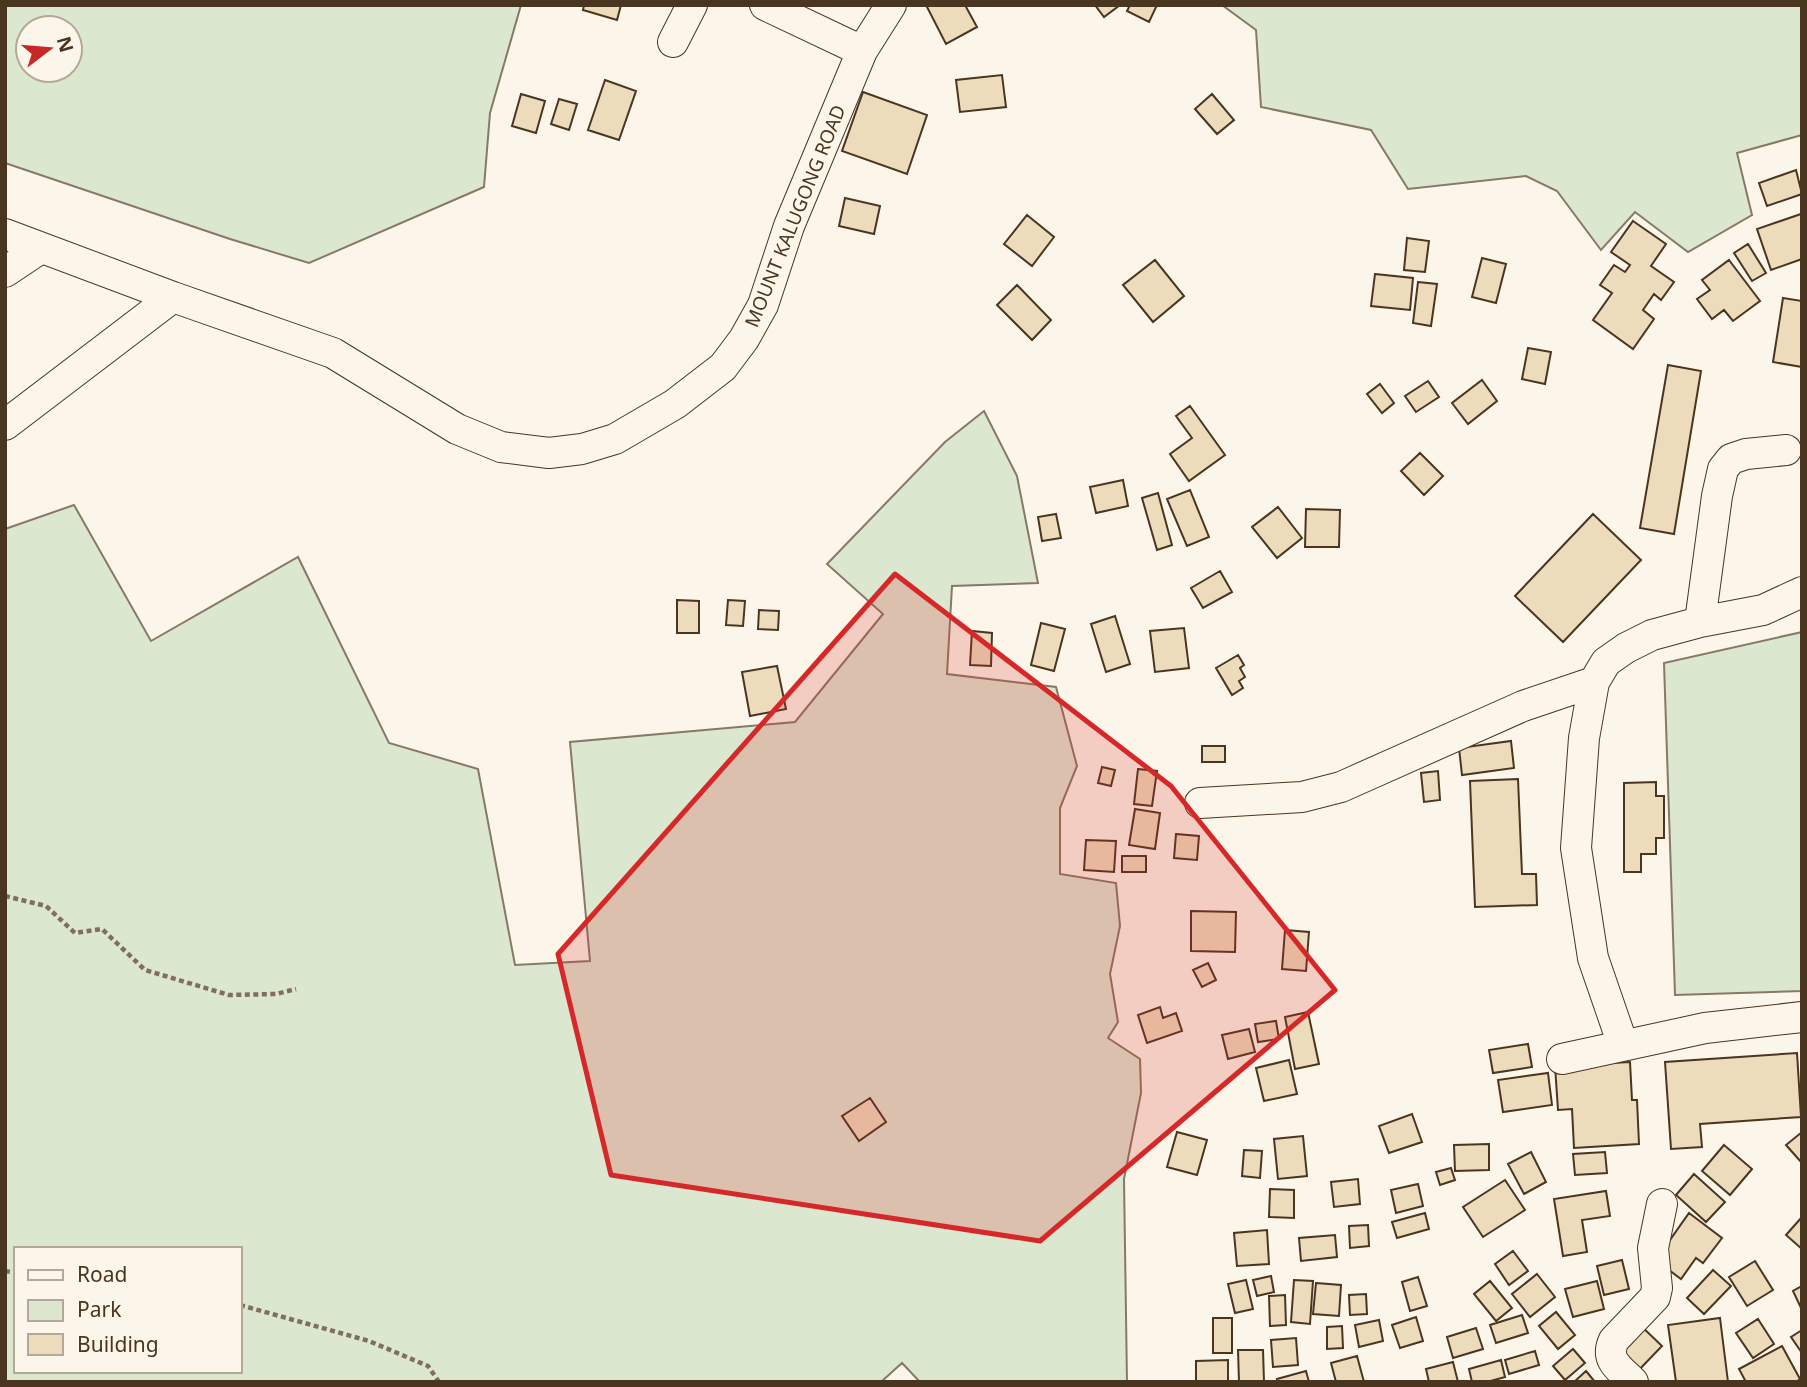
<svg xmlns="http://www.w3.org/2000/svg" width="1807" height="1387" viewBox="0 0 1807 1387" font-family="'Noto Sans',sans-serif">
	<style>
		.green { fill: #dce7d0; stroke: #887966; stroke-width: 2; fill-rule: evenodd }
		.building { fill: #ecdcbc; stroke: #4a3520; stroke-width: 2 }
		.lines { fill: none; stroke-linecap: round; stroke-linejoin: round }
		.minor-casing { stroke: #4a3520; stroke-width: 32 }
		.path { stroke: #7f6f5c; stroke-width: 4.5; stroke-dasharray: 5 3.5; stroke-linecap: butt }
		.minor { stroke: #fbf6e9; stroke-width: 30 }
		.marked { fill: #d62828; fill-opacity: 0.2; stroke: #d62828; stroke-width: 5; stroke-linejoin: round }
		.labels { text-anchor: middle; stroke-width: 5; stroke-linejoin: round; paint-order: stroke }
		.street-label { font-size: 19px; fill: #4a3520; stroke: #fbf6e9 }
	</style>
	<rect width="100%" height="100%" fill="#fbf6e9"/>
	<path class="green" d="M5,5H521L490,113L484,187L309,263L230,239L5,163ZM28,28H70V70H28Z
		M1222,5H1802V135L1737,153L1752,215L1688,252L1635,212L1601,250L1557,191L1526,176L1408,189L1371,130L1261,107L1256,30Z
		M984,411L1017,476L1038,583L952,586L947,674L1056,687L1077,766L1060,808V874L1116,883L1120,926L1110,974L1118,1022L1108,1038L1140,1059L1141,1093L1124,1179L1127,1382H920L902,1363L881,1382H5V529L74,505L151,641L298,557L389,743L478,769L515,965L590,961L570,742L795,722L883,614L827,564L945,442ZM16,1249H240V1371H16Z
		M1802,632V991L1675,995L1664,663Z"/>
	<path class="building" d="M584,5H621L617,20L583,10Z
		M926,5H965L977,27L946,44Z
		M1095,5H1120L1104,17Z
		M1130,5H1157L1149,22L1127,11Z
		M1002,75L1006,107L960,112L956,80Z
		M605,80L636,91L619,140L588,130Z
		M863,92L927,115L907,174L842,151Z
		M521,94L545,101L536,133L512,126Z
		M1212,94L1234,120L1217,134L1195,109Z
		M559,99L577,104L569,130L551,124Z
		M1796,170L1802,194L1767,206L1759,183Z
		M845,198L880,206L874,234L839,226Z
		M1801,214L1802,259L1771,270L1757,229Z
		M1027,215L1054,237L1032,266L1004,244Z
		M1633,221L1666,244L1651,266L1674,282L1661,300L1654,294L1643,310L1654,319L1633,349L1593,320L1612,293L1600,285L1614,265L1625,272L1630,265L1611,252Z
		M1407,238L1429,241L1425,272L1404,270Z
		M1748,244L1766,273L1752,281L1734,253Z
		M1482,258L1506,264L1496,303L1472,297Z
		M1155,260L1184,296L1153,322L1123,285Z
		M1729,260L1760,301L1733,321L1724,310L1712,319L1697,299L1710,290L1702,280Z
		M1375,274L1413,278L1410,310L1371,306Z
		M1418,282L1437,284L1431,326L1413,323Z
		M1017,285L1051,320L1032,340L997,305Z
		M1783,298L1802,301V367L1773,362Z
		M1528,348L1551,352L1545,384L1522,379Z
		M1668,365L1701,371L1674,534L1640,528Z
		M1482,380L1497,401L1468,424L1452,403Z
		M1428,381L1439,397L1416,412L1405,396Z
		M1380,384L1394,403L1382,413L1367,394Z
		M1190,406L1225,455L1189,481L1170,454L1192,438L1176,416Z
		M1420,453L1443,476L1424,495L1401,471Z
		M1123,480L1128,506L1096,513L1090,487Z
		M1190,490L1209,537L1187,546L1167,499Z
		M1158,493L1172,545L1157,550L1142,498Z
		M1278,507L1302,538L1277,558L1252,527Z
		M1306,509L1340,510L1339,547H1305Z
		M1056,514L1061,538L1042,541L1038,517Z
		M1593,514L1641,560L1563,642L1515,596Z
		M1220,571L1232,592L1203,608L1191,588Z
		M677,600L699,601V633H677Z
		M728,600L745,601L743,626L726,625Z
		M759,610L779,611L778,630L758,629Z
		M1115,616L1130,664L1106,672L1091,624Z
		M1041,623L1065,629L1054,671L1031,665Z
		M1184,628L1189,668L1155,672L1150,631Z
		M972,631L992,633L991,666L970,665Z
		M1238,655L1244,665L1240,668L1245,677L1239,681L1243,688L1232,695L1216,668Z
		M777,666L786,709L750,716L742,672Z
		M1511,741L1514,768L1462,775L1459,748Z
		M1202,746H1225V762H1202Z
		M1102,767L1115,770L1111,786L1098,783Z
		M1138,769L1157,771L1152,806L1134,804Z
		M1438,771L1440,800L1424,802L1421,773Z
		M1518,779L1522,874H1536L1537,905L1475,907L1470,781Z
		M1656,782V796H1664V838H1656V854H1641V872H1624V783Z
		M1135,809L1160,813L1155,849L1129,845Z
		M1176,834L1199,836L1197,860L1174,858Z
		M1086,840L1116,841L1114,872L1084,870Z
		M1122,856H1146V872H1122Z
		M1191,911L1236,912L1235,952L1191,951Z
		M1285,930L1309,932L1306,971L1282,969Z
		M1208,963L1216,980L1202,987L1193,970Z
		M1160,1007L1163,1018L1176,1013L1182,1031L1147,1043L1138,1015Z
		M1308,1012L1319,1064L1295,1069L1285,1017Z
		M1276,1021L1279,1039L1258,1042L1255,1024Z
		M1249,1029L1255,1052L1228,1059L1222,1035Z
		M1528,1044L1532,1067L1493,1073L1489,1050Z
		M1797,1053L1801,1117L1700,1124L1702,1147L1671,1149L1665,1062Z
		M1289,1060L1297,1094L1264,1101L1256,1068Z
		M1630,1062L1632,1100H1637L1639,1144L1574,1148L1572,1109L1558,1110L1555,1066Z
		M1548,1073L1552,1105L1503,1112L1498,1080Z
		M870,1098L886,1122L859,1141L842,1116Z
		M1412,1114L1422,1142L1389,1153L1379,1126Z
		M1177,1132L1207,1140L1197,1175L1167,1167Z
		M1802,1132V1163L1786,1145Z
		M1303,1136L1307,1176L1278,1179L1274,1139Z
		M1489,1144V1170L1455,1171L1454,1145Z
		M1724,1145L1752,1169L1730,1195L1702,1171Z
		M1244,1150L1262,1151L1260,1178L1242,1176Z
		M1531,1152L1546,1182L1524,1194L1508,1164Z
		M1605,1152L1607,1173L1575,1175L1573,1154Z
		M1451,1168L1455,1180L1440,1185L1436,1172Z
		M1694,1174L1725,1202L1706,1222L1676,1195Z
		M1358,1179L1360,1204L1334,1207L1331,1182Z
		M1505,1180L1525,1210L1483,1237L1463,1207Z
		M1418,1184L1423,1206L1396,1213L1391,1190Z
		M1270,1189L1294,1190V1218L1269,1217Z
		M1606,1191L1610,1216L1582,1220L1587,1252L1563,1256L1554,1199Z
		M1425,1213L1429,1229L1397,1238L1392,1222Z
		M1689,1213L1722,1238L1703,1263L1696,1258L1681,1279L1661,1264L1663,1250Z
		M1802,1217V1249L1786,1235Z
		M1368,1225L1369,1246L1350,1248L1349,1226Z
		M1267,1230L1269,1264L1237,1266L1234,1233Z
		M1335,1235L1337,1257L1301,1261L1299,1238Z
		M1513,1251L1528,1271L1509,1285L1495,1264Z
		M1622,1260L1629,1289L1604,1295L1597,1266Z
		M1755,1261L1773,1290L1747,1306L1729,1277Z
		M1713,1270L1731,1286L1704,1314L1687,1298Z
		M1537,1274L1555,1297L1530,1317L1512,1294Z
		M1271,1276L1274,1292L1257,1296L1253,1280Z
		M1418,1277L1427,1306L1410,1311L1402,1282Z
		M1246,1280L1253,1309L1235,1313L1228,1284Z
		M1294,1280L1313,1281L1310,1324L1291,1322Z
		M1490,1281L1512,1308L1496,1321L1474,1294Z
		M1597,1281L1604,1309L1573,1317L1565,1289Z
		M1316,1283L1341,1285L1339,1316L1313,1314Z
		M1802,1286V1310L1793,1291Z
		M1366,1294L1367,1314L1350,1315L1349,1295Z
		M1285,1295L1286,1325L1270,1326L1269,1296Z
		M1556,1312L1575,1335L1558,1349L1539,1326Z
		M1522,1315L1528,1333L1496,1343L1490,1325Z
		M1416,1317L1423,1341L1400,1348L1392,1325Z
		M1213,1318H1232V1353H1213Z
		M1720,1318L1728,1382H1676L1668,1325Z
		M1758,1319L1774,1344L1753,1358L1736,1333Z
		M1379,1320L1383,1341L1359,1347L1355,1325Z
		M1639,1324L1662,1346L1635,1374L1612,1352Z
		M1342,1326L1343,1348L1327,1349V1327Z
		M1476,1328L1483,1349L1453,1358L1447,1337Z
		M1802,1330V1353L1791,1337Z
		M1296,1338L1298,1365L1273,1367L1271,1340Z
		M1782,1346L1800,1379L1796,1382H1746L1739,1369Z
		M1573,1349L1585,1363L1565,1380L1553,1366Z
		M1238,1350H1263L1264,1382H1239Z
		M1535,1351L1539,1365L1509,1374L1505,1360Z
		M1357,1356L1364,1382H1336L1331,1363Z
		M1228,1360V1382H1196V1361Z
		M1501,1360L1505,1377L1487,1382H1472L1469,1369Z
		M1453,1362L1458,1382H1429L1426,1369Z
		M1306,1371L1309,1382H1278L1277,1379Z
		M1586,1371L1595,1382H1574Z"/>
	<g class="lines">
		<defs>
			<path id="minor" d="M765,5L862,51
				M673,42L692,5
				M5,234L173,297
				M5,272L41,248
				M5,425L173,297L333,353L457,429L501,447L549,453L582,449L615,439L675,404L723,367L744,339L763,305L789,226L862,51L891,5
				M1700,622L1717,496L1723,469L1731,459L1746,454L1786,450
				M1200,803L1302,797L1341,787L1523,706L1594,682
				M1623,1045L1593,958L1576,848L1584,738L1594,682L1606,662L1626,648L1652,635L1700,622L1763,610L1802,592
				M1562,1059L1705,1028L1802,1017
				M1633,1382C1620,1369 1604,1360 1614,1340L1655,1297L1657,1288L1653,1248L1662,1204"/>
		</defs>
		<use href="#minor" class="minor-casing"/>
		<path class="path" d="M5,896L46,906L75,933L102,929L145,970L229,995L276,994L296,989
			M5,1271L16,1273
			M240,1305L369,1341L428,1366L439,1382"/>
		<use href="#minor" class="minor"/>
	</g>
	<path class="marked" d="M895,574L1171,786L1335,990L1040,1241L611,1175L558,954Z"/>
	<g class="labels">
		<g class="street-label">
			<text transform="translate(795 216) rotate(-68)" y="7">MOUNT KALUGONG ROAD</text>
		</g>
	</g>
	<rect width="1807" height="1387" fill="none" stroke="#4a3520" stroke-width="14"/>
	<rect x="14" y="1247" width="228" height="126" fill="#fbf6e9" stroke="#b4a999" stroke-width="2"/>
	<rect x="28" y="1270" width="35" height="10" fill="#fbf6e9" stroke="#b4a999" stroke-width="2"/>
	<text x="77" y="1282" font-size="21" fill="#4a3520">Road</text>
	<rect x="28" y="1300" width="35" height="21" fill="#dce7d0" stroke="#b4a999" stroke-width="2"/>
	<text x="77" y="1317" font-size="21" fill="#4a3520">Park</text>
	<rect x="28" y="1334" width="35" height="21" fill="#ecdcbc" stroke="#b4a999" stroke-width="2"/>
	<text x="77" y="1352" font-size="21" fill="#4a3520">Building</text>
	<g transform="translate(49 49) rotate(74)"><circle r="33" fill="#fbf6e9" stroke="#b4a999" stroke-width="2"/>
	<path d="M0-5L12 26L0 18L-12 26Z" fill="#c62828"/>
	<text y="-10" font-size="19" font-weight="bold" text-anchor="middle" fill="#4a3520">N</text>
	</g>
</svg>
